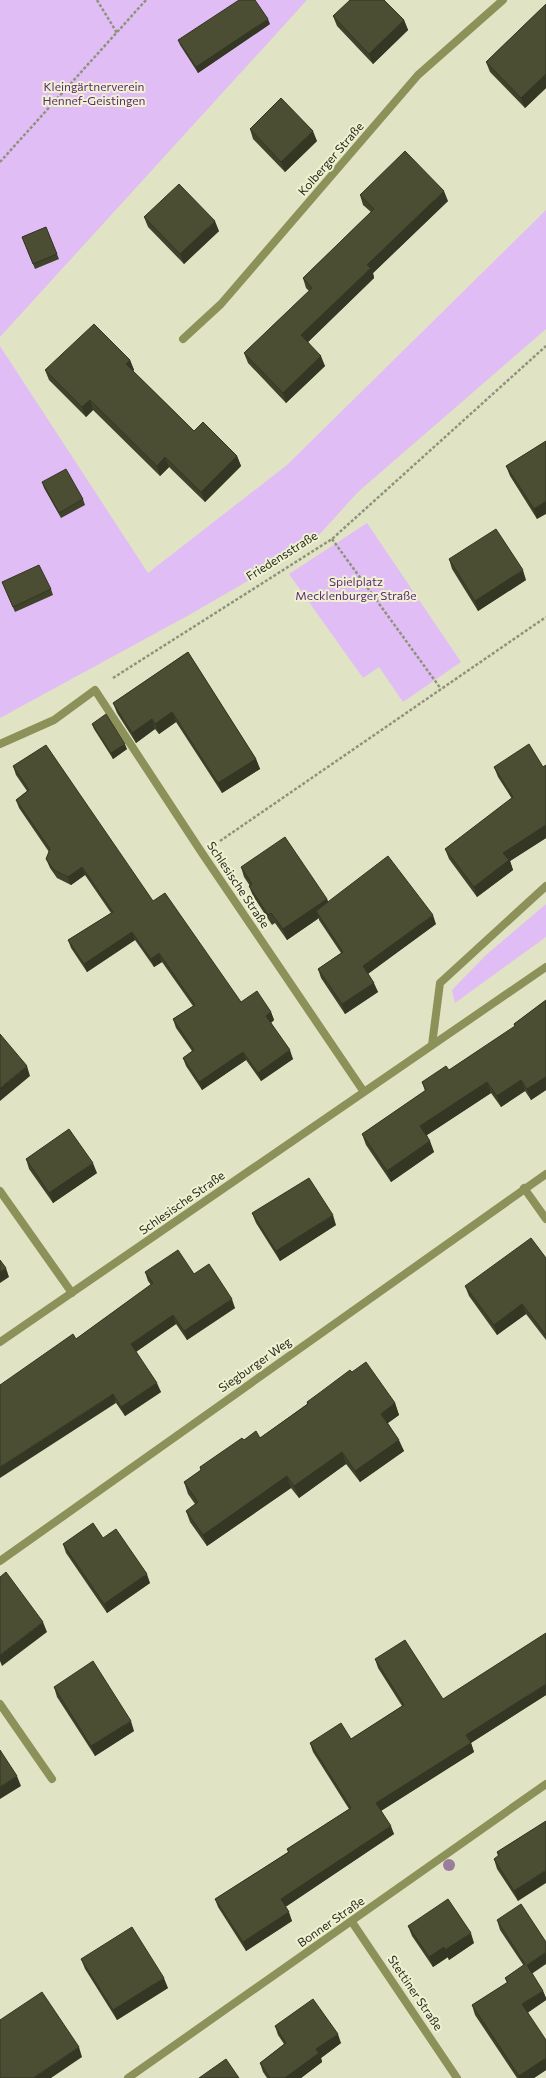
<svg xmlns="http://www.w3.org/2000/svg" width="546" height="2078" viewBox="0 0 546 2078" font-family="Commissioner,sans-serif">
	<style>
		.green { fill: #e0bdf5 }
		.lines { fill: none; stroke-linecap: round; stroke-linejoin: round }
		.path { stroke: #90937c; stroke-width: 2.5; stroke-dasharray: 3 2; stroke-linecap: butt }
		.service { stroke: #8c9159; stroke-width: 8 }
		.minor { stroke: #8c9159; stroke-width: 8 }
		.tree { fill: #9a7c9c }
		.wall { fill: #40432b }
		.shaded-wall { fill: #343723 }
		.building { fill: #4b4e32; stroke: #343723 }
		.labels { text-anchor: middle; stroke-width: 4; stroke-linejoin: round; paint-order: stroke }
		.park-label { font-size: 12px; fill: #61277c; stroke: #eef2d1 }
		.street-label { font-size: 12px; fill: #292a1e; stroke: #eef2d1 }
	</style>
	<rect width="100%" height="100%" fill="#e0e4c4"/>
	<path class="green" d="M0,0H307L0,337Z
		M546,210V329L358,492L310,545L189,615L0,718V346L148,573L287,465Z
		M367,523L461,662L403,702L379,667L363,678L289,574Z
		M546,904V937L455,1003L452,990L486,955Z"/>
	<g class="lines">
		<path class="path" d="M97,0L117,33
			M0,162L146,0
			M332,539L441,689
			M113,678L332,539L546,346
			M220,841L546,617"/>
		<path class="service" d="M524,1188L546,1219
			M0,1704L52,1779"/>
		<path class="minor" d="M183,339L221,304L418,75L503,0
			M0,744L54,720L95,690L202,853L364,1092
			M432,1045L440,983L546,886
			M0,1191L72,1293
			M0,1342L546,967
			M0,1561L546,1174
			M352,1922L457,2078
			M128,2078L546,1784"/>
	</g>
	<circle class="tree" cx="449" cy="1865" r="6"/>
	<path class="wall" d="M546,4V88L525,108L490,72L486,62Z
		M333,16L404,20L408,30L373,64L337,26Z
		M270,24L198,73L180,45L178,40Z
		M250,129L317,141L285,172L253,139Z
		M360,195L448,201L373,273L374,278L308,342L325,366L286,403L248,363L244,353L309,291L306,288L303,278L371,212L363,205Z
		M144,217L219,231L184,264L148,227Z
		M46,227L59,259L35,269L22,237Z
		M130,360L134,370L133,371L194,431L237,456L241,466L205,502L169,467L160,476L93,410L86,417L49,380L45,370Z
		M546,441L537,519L510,476L506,466Z
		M42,482L83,499L85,505L61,518L44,488Z
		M449,559L526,580L478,611L452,569Z
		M2,582L51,589L53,595L15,612Z
		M188,652L256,759L260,769L222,793L176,722L159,734L155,729L136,743L117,713L113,703Z
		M92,724L127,749L113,759L94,729Z
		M546,765V838L510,861L513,870L477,897L449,859L445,849L512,799L498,777L494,767H543Z
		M13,766L153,901L241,1002L271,1012L274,1020L271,1023L293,1059L261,1081L246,1060L202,1090L186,1066L183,1058L192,1051L176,1028L173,1019L193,1006L162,962L154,967L135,940L87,972L71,948L68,940L111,913L85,875L71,885L57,878L50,868L46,859L49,852L19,808L16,800L27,791L16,775Z
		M241,867L327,899L328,902L436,924L368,974L378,992L345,1014L321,978L318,969L341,953L319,920V918L287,940L275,923L272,925L253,896L249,886H250L244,877Z
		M546,1000V1090L531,1100L525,1091L501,1107L491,1093L427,1135L434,1152L391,1182L366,1145L362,1134L425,1091L422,1082L449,1070L515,1027L514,1024Z
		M26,1159L97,1173L53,1203L29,1169Z
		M252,1213L336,1225L280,1261L256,1223Z
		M546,1258V1340L526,1314L497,1335L469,1296L465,1286Z
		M145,1272L194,1274L235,1308L187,1340L176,1324L136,1352L161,1392L125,1416L116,1403L76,1339L151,1285L148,1281Z
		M352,1372L395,1403L399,1415L388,1423L404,1451L360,1482L346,1464L299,1498L291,1488L207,1546L190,1522L186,1511L195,1504L188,1494L184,1482L201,1470L200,1467L244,1440L260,1438L307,1404V1402Z
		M103,1538L150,1583L107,1613L66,1553L63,1544Z
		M375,1659L443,1699L546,1695L471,1743L474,1752L381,1811L394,1834L285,1907L292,1921L246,1951L218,1907L215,1899L288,1852L287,1849L349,1809L313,1752L310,1743L351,1739L402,1706L378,1668Z
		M54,1687L134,1731L95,1756L57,1697Z
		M546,1821L518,1901L497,1869L494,1859L498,1856L497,1852Z
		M497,1920L543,1991L546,1998V2000L528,2012L546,2070L534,2078H517L475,2015L472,2005L507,1983L505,1978L524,1966L500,1930Z
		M408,1926L474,1943L449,1960L448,1957L433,1967L412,1936Z
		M81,1959L168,1988L117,2020L85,1969Z
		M275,2026L341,2043L321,2058L322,2062L301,2078H267L263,2072L260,2063L284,2044L278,2035Z"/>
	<path class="shaded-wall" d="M268,19L270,24L198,73L196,67Z
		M404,20L408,30L373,64L369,54Z
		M546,74V88L525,108L521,98Z
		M313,131L317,141L285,172L281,162Z
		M444,191L448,201L373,273L374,278L305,345L301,335L367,265Z
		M215,221L219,231L184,264L180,254Z
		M321,356L325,366L286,403L283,393Z
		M130,360L134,370L130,374L126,364Z
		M90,400L93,410L86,417L82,407Z
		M237,456L241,466L205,502L201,492Z
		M165,457L169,467L160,476L157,466Z
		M546,501V514L537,519L534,509Z
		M523,570L526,580L478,611L475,601Z
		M172,712L176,722L159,734L155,724Z
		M152,719L155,729L136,743L132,733Z
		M125,744L127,749L113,759L111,753Z
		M256,759L260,769L222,793L218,783Z
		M546,825V838L510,861L513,870L477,897L474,887L503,853Z
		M82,867L85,875L71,885L68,877Z
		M327,899L331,909L316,911L319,918L287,940L283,929Z
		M433,915L436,924L366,975L363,966Z
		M132,932L135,940L87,972L84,964Z
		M159,953L162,962L154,967L151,959Z
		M374,983L378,992L345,1014L342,1004Z
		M271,1012L274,1020L269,1024L266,1016Z
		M290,1050L293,1059L261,1081L258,1073Z
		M243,1052L246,1060L202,1090L199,1082Z
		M27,1066L30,1076L0,1101V1088Z
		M546,1077V1090L531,1100L527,1089Z
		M521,1080L525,1091L501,1107L497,1096Z
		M487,1082L491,1093L424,1137L420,1126Z
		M430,1141L434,1152L391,1182L387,1171Z
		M93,1163L97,1173L53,1203L49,1193Z
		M333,1215L336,1225L280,1261L276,1251Z
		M6,1268L9,1277L0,1283V1272Z
		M232,1299L235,1308L187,1340L184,1331Z
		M522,1304L526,1314L497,1335L494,1325Z
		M173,1315L176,1324L134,1353L131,1344Z
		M157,1383L161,1392L125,1416L121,1407Z
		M113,1394L116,1403L0,1478V1467Z
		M395,1403L399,1415L385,1425L381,1414Z
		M399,1440L404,1451L360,1482L355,1471Z
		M342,1452L346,1464L299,1498L294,1486Z
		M287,1476L291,1488L207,1546L203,1535Z
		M147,1574L150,1583L107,1613L104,1604Z
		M43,1622L47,1632L2,1666L0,1661V1655Z
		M546,1684V1695L469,1744L466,1735Z
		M131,1721L134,1731L95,1756L91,1746Z
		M471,1743L474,1752L379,1812L376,1803Z
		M17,1776L21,1786L0,1799V1787Z
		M391,1826L394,1834L284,1908L281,1899Z
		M546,1870V1883L518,1901L514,1891Z
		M289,1912L292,1921L246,1951L243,1942Z
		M471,1933L474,1943L449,1960L445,1950Z
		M444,1947L448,1957L433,1967L429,1957Z
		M546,1952V1964L530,1975L527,1965Z
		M164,1978L168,1988L117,2020L113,2010Z
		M543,1991L546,1998V2000L526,2014L522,2004Z
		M338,2034L341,2043L321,2058L322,2062L301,2078H285L316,2049Z
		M79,2047L82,2057L51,2078H33Z
		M546,2058V2070L534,2078H519V2076Z"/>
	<path class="building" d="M239,0H255L268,19L196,67L178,40Z
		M350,0H384L404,20L369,54L333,16Z
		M546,4V74L521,98L486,62Z
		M281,98L313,131L281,162L250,129Z
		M405,151L444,191L367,265L371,268L301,335L321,356L283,393L244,353L312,288L303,278L374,209L360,195Z
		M179,184L215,221L180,254L144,217Z
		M46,227L57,254L33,264L22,237Z
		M94,324L130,360L126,364L194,431L203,422L237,456L201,492L165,457L157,466L90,400L82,407L45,370Z
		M546,441V501L534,509L506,466Z
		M66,469L83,499L59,513L42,482Z
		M496,529L523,570L475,601L449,559Z
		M39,565L51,589L13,607L2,582Z
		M188,652L256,759L218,783L172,712L155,724L152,719L132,733L113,703Z
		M106,714L125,744L111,753L92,724Z
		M529,744L543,767L546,765V825L503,853L509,860L474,887L445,849L513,797L494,767Z
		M46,745L153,901L165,893L241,1002L257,991L271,1012L266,1016L290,1050L258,1073L243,1052L199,1082L183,1058L194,1050L173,1019L195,1005L159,953L151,959L132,932L84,964L68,940L113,912L82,867L68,877L54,870L46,859L50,849L16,800L29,790L13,766Z
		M285,837L327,899L283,929L271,913L268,915L249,886L252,884L241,867Z
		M388,856L433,915L363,966L374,983L342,1004L318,969L343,952L316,911Z
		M546,1000V1077L527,1089L521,1080L497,1096L487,1082L420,1126L430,1141L387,1171L362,1134L426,1090L422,1082L446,1066L449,1070L515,1026L514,1024Z
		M0,1034L27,1066L0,1088Z
		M69,1129L93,1163L49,1193L26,1159Z
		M309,1178L333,1215L276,1251L252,1213Z
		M531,1238L546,1258V1335L522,1304L494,1325L465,1286Z
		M178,1250L194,1274L209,1264L232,1299L184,1331L173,1315L131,1344L157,1383L121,1407L113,1394L0,1467V1385L73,1334L76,1339L153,1283L145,1272Z
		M0,1260L6,1268L0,1272Z
		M366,1362L395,1403L381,1414L399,1440L355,1471L342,1452L294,1486L287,1476L203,1535L186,1511L198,1502L184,1482L201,1470L200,1467L242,1438L244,1440L256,1431L260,1438L308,1404L307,1402L322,1391L350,1370L352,1372Z
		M93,1523L103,1538L116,1529L147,1574L104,1604L63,1544Z
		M6,1572L43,1622L0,1655V1577Z
		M546,1633V1684L466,1735L471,1743L376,1803L391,1826L281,1899L289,1912L243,1942L215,1899L289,1852L287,1849L351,1808L310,1743L341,1723L351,1739L404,1705L375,1659L405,1640L443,1699Z
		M93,1661L131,1721L91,1746L54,1687Z
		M0,1750L17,1776L0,1787Z
		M546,1821V1870L514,1891L494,1859L499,1855L497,1852Z
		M448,1899L471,1933L445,1950L444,1947L429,1957L408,1926Z
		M521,1904L546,1942V1952L527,1965L543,1991L522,2004L546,2040V2058L519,2076L472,2005L508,1982L505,1978L525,1964L497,1920Z
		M132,1927L164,1978L113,2010L81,1959Z
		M42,1992L79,2047L33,2078H0V2020Z
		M313,1999L338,2034L316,2049L319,2053L285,2078H270L260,2063L286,2043L275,2026Z
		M226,2059L239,2078H199Z"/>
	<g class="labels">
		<g class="park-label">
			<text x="94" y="91">Kleingärtnerverein<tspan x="94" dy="14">Hennef-Geistingen</tspan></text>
			<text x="356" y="586">Spielplatz<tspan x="356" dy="14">Mecklenburger Straße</tspan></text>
		</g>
		<g class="street-label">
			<text transform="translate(331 159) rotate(-49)" y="4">Kolberger Straße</text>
			<text transform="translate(282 556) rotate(-32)" y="4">Friedensstraße</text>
			<text transform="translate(238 885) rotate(56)" y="4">Schlesische Straße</text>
			<text transform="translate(182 1203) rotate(-35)" y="4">Schlesische Straße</text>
			<text transform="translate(255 1365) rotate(-35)" y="4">Siegburger Weg</text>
			<text transform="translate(331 1922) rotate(-35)" y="4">Bonner Straße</text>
			<text transform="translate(415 1993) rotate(56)" y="4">Stettiner Straße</text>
		</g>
	</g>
</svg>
